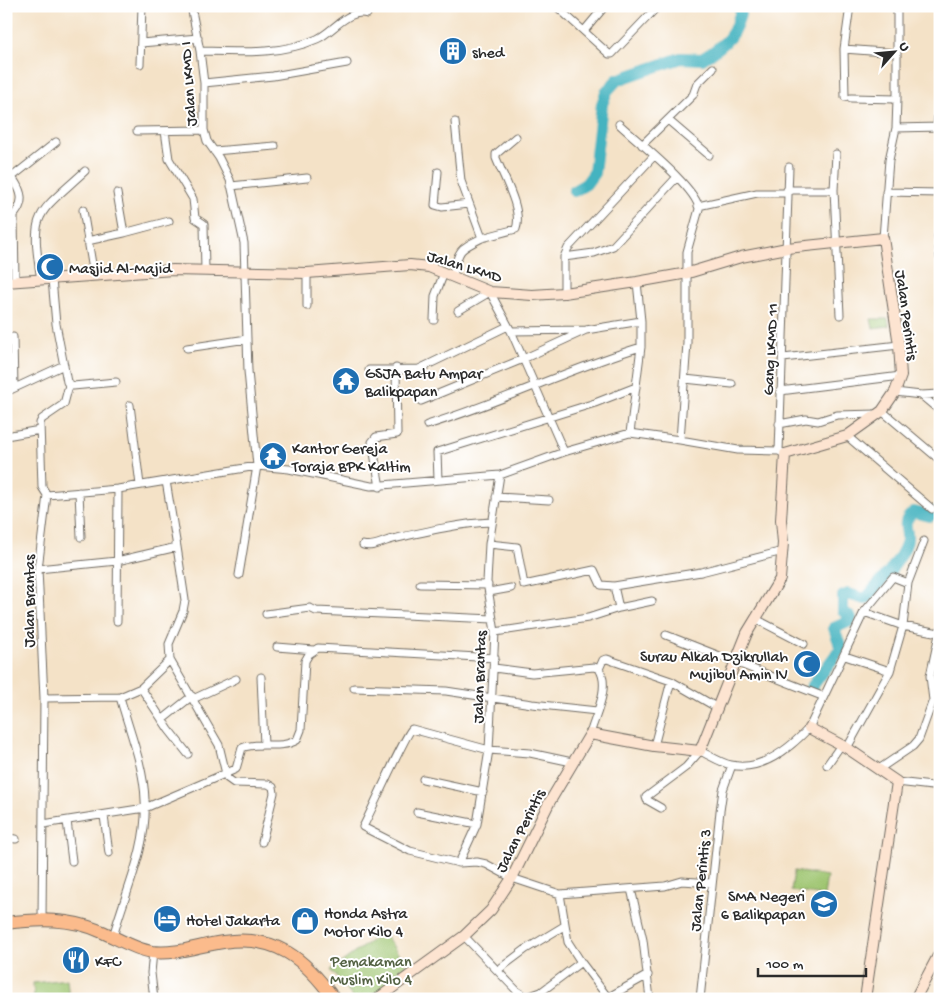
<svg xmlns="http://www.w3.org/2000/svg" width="946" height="1005" viewBox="0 0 946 1005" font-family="'Gochi Hand',sans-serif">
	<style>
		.green { fill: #9ec570; stroke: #64784e }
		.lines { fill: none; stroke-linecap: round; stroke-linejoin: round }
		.river { stroke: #44b3c0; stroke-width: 12 }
		.street-casing { stroke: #716b62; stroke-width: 9 }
		.secondary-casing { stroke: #716b62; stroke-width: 12 }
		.highway-casing { stroke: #716b62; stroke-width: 14 }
		.street { stroke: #fff; stroke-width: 7 }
		.secondary { stroke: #fde4d1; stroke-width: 10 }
		.highway { stroke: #fbbb8c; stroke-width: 12 }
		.labels { text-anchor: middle; stroke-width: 4; stroke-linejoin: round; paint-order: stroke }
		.poi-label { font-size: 16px; fill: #2b2b2b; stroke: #fff; text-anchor: start }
		.street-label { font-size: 16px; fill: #2b2b2b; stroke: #fff }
		.park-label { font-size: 16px; fill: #536143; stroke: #fff }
	</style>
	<rect width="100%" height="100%" fill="#fff"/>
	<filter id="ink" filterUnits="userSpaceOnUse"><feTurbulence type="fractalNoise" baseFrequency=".02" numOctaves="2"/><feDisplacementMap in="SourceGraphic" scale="10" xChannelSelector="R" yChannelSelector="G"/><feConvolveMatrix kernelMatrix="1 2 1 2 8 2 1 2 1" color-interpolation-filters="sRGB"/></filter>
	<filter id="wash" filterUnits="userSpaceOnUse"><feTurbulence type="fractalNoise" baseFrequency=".0096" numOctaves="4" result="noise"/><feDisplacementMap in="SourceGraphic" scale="20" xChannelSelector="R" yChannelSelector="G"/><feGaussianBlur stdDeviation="1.12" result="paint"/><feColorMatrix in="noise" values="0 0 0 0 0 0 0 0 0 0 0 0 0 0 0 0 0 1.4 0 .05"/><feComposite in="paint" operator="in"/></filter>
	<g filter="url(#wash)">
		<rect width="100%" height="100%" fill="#f4e2c7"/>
		<path class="green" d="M871,319H888L889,326L873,328Z
			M794,871L827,876L824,896L791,891Z
			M383,932L409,969L371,999H354L331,970Z
			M67,979L69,999H34L33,983Z"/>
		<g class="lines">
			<path class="river" d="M574,191L586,184L594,173L602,104L607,91L617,80L681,58L702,59C727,44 736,35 742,6
				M811,688L841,648L834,628L850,621L851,618L843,611V596L848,594L865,599L869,595C883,579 899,563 906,544C911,530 898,524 914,512L930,516L940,509"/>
		</g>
	</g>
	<g filter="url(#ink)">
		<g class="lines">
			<defs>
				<path id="street" d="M191,6L200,51L204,83V130L207,141L219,158L230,180L244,243L248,371L257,466L239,575
					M556,6L609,54H612L658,6
					M850,6L844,49L897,53
					M584,31L605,6
					M141,43L198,38
					M844,49L845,97
					M200,51C240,52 281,55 317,39C333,32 348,8 367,14
					M140,64L142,6
					M204,83L273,76L347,63
					M851,98L897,99
					M668,120L709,155
					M619,124C637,141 697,188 699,209L687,252V343L680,440L738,450L779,451L785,454
					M937,127L940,76
					M896,128L940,127
					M137,131L204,130
					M165,131L169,159L193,199L195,218L204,224L205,271
					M642,145L693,95L697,84L713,68
					M214,151L275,146
					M836,154L834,190L840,315
					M6,169C22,190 30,203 6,223
					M438,172L435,205L442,207L469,204
					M12,177L56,142
					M231,186L307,178
					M787,190H834
					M886,192L940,193
					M698,206L757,193H787
					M83,210L94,276
					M14,216L15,281
					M124,233L169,221
					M938,236L940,258
					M482,238L516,229C523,210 503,176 496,158V154L516,137
					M883,238L889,160L896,128L897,99V6
					M87,241L124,233L117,193
					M564,257L594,253L613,246L677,177
					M453,276C459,249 458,250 482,238L461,181L455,122
					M52,279L56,324L67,382L73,386L116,382
					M41,280C30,211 36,216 85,171
					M564,293V257L568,248L653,157
					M307,306V273
					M458,311L490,292L511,331L564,452L630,433L680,440
					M434,320L435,296L444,273
					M511,331L586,330L641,321
					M13,337L14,388
					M187,348L247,339
					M783,358L899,345
					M369,370L419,369L508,326
					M685,379L732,384
					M780,391L901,376
					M6,392L64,365
					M895,392L921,395L940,394
					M921,395L940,411
					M421,401L523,359L586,330
					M130,405L140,485
					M882,411L940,460
					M779,424L806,419L818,421L837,415L877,414
					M427,425C500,403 568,369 641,347
					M630,433L641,347V321L637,282
					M6,436L40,430
					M847,436L932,509
					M779,451L789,167
					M500,475L564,452
					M438,480L437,452L595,403L636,387
					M380,487L372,442L376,437L397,434L396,368
					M79,492L81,537
					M47,495L118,489L257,466L289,469L371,486L500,475L489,544L487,582L495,632L489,750L477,824L459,863
					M47,495L42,487L40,423L42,419L64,404L69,385
					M496,497L549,500
					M489,544L517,547L524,585L594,570L601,585L614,586
					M363,545C373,548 383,541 393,539C423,532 461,523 492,522
					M177,547L185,600L183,611L169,644L170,660L219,745L227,778L234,783L268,784L273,787L274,793L262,842
					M38,569L117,561L177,547L166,481
					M420,584L488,585
					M489,592L511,588
					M619,608L652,601
					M864,612L903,626L939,633
					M266,614L310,608L316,611L493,619
					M756,619L804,644
					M117,621L118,489
					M495,632L588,618L619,608L614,586L701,572L783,551
					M666,635L822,696
					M277,647L314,650
					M845,656L890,671
					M170,660L141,688L169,730L188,754
					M494,668L532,673L594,667L599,669C611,686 595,716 590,734
					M599,669L603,660L607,659L671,681L716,707
					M261,677L264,745
					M354,688L446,691L532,704L597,711
					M44,698L120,697L141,688
					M193,699L236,679
					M162,720L192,696
					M654,746L671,681
					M847,748L890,671L903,626L908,583L924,541
					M572,762L530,753L489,750L412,729C406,733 370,814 363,827L410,851L459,863L477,862L486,864L512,878L560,894L665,886L682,881L712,883
					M827,765L841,745
					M879,769L913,746L919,739L933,700L930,676L940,630
					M423,779L483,792
					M897,782L932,786
					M661,808L647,800L646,797L686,767L700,751C709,755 721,763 731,765C762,772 790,748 809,728L864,612L893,577L908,583
					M417,812L477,824
					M104,816L109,853
					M67,821L72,861
					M43,824L145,808L236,769L242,748C259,741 280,750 297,740L301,730L305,661L309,654L318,648L495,658
					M6,838L16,839
					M631,889L643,940L650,999
					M560,894L568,942L581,962L609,999
					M42,920L44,698L38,569L47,495
					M464,936L517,991L527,997L541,992L581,962
					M113,937C125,892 148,848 145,800C144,766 129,730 120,697
					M153,952L151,973L154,999
					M498,970L526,949L564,926
					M605,999L648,975
					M700,999L720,811L723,790L732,765"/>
				<path id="secondary" d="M6,282L173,270L307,273L410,265L429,267L490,292L532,295L564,293L637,282L688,273L741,257L787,248L883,238L899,345L901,376L895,392L882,411L847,436L785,454L781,520L783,543L780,579L747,633L700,751L654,746L590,734L549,803L512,878L491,910L464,936L377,999
					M809,728L847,748L897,782L865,999
					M915,999L940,952"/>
				<path id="highway" d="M6,923C38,919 70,918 100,931C117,938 134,949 152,952C177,955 200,945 223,942C276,934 305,959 334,999"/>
			</defs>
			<use href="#street" class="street-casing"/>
			<use href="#secondary" class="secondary-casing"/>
			<use href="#highway" class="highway-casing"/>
			<use href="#street" class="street"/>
			<use href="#secondary" class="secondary"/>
			<use href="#highway" class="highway"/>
		</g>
	</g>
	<defs>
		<symbol id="building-disc" viewBox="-11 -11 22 22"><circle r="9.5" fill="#1f6fb2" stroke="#fff"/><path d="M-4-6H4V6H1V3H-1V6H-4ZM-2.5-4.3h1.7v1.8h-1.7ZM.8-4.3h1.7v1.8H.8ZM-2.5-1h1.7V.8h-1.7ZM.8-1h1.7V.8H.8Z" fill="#fff"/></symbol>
		<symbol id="mosque-disc" viewBox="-11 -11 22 22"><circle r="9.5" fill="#1f6fb2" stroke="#fff"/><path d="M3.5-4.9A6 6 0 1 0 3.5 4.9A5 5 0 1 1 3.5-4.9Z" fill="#fff"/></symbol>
		<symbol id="temple-disc" viewBox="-11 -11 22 22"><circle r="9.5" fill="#1f6fb2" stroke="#fff"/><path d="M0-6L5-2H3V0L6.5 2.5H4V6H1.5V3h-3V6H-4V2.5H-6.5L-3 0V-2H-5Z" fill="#fff"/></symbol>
		<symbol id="school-disc" viewBox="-11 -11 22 22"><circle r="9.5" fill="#1f6fb2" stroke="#fff"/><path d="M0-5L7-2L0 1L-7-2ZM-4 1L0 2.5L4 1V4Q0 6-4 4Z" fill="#fff"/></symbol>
		<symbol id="hotel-disc" viewBox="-11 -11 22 22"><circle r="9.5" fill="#1f6fb2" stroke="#fff"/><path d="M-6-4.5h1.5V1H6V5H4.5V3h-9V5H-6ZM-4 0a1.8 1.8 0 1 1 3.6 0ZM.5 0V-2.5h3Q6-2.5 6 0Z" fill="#fff"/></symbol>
		<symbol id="shop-disc" viewBox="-11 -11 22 22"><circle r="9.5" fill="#1f6fb2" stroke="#fff"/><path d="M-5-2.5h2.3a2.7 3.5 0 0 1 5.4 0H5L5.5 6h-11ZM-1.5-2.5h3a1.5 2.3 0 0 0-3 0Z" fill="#fff"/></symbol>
		<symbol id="restaurant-disc" viewBox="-11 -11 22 22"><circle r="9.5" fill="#1f6fb2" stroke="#fff"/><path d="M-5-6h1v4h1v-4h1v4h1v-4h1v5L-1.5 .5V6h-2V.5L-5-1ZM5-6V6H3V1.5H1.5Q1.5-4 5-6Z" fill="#fff"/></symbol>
	</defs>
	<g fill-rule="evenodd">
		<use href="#building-disc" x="437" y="35" width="32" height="32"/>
		<use href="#mosque-disc" x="34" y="251" width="32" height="32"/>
		<use href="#temple-disc" x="330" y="365" width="32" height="32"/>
		<use href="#temple-disc" x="257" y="440" width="32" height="32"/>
		<use href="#mosque-disc" x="791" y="648" width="32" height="32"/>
		<use href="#school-disc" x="808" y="888" width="32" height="32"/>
		<use href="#hotel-disc" x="151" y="903" width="32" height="32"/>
		<use href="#shop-disc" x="289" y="905" width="32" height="32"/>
		<use href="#restaurant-disc" x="60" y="944" width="32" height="32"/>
	</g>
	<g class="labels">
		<g class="poi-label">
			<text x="472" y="57">shed</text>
			<text x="69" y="273">Masjid Al-Majid</text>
			<text x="365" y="378">GSJA Batu Ampar<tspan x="365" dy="18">Balikpapan</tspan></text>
			<text x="292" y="453">Kantor Gereja<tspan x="292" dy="18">Toraja BPK Kaltim</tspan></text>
			<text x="788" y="661" text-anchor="end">Surau Alkah Dzikrullah<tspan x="788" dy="18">Mujibul Amin IV</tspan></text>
			<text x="805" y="901" text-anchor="end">SMA Negeri<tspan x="805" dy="18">6 Balikpapan</tspan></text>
			<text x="324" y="918">Honda Astra<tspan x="324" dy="18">Motor Kilo 4</tspan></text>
			<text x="186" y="925">Hotel Jakarta</text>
			<text x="95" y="966">KFC</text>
		</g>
		<g class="street-label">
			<text transform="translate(187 84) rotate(-94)" y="6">Jalan LKMD I</text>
			<text transform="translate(465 265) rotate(17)" y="6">Jalan LKMD</text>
			<text transform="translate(908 315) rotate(82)" y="6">Jalan Perintis</text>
			<text transform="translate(769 349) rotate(-87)" y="6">Gang LKMD 11</text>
			<text transform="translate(28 601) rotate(-90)" y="6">Jalan Brantas</text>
			<text transform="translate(478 677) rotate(-88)" y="6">Jalan Brantas</text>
			<text transform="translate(519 830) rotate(-63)" y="6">Jalan Perintis</text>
			<text transform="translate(699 880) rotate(-84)" y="6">Jalan Perintis 3</text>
		</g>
		<g class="park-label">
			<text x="371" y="966">Pemakaman<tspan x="371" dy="18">Muslim Kilo 4</tspan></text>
		</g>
	</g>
	<rect width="946" height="1005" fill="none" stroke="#fff" stroke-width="25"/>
	<g transform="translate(894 52) rotate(63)" stroke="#ffffff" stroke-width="4" paint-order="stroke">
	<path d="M0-4L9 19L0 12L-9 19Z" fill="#2b2b2b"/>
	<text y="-8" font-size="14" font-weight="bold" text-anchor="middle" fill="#2b2b2b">U</text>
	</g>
	<path d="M758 968v8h108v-8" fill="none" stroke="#2b2b2b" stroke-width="2.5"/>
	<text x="766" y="968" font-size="15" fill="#2b2b2b" stroke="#ffffff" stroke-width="4" paint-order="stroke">100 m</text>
</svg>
